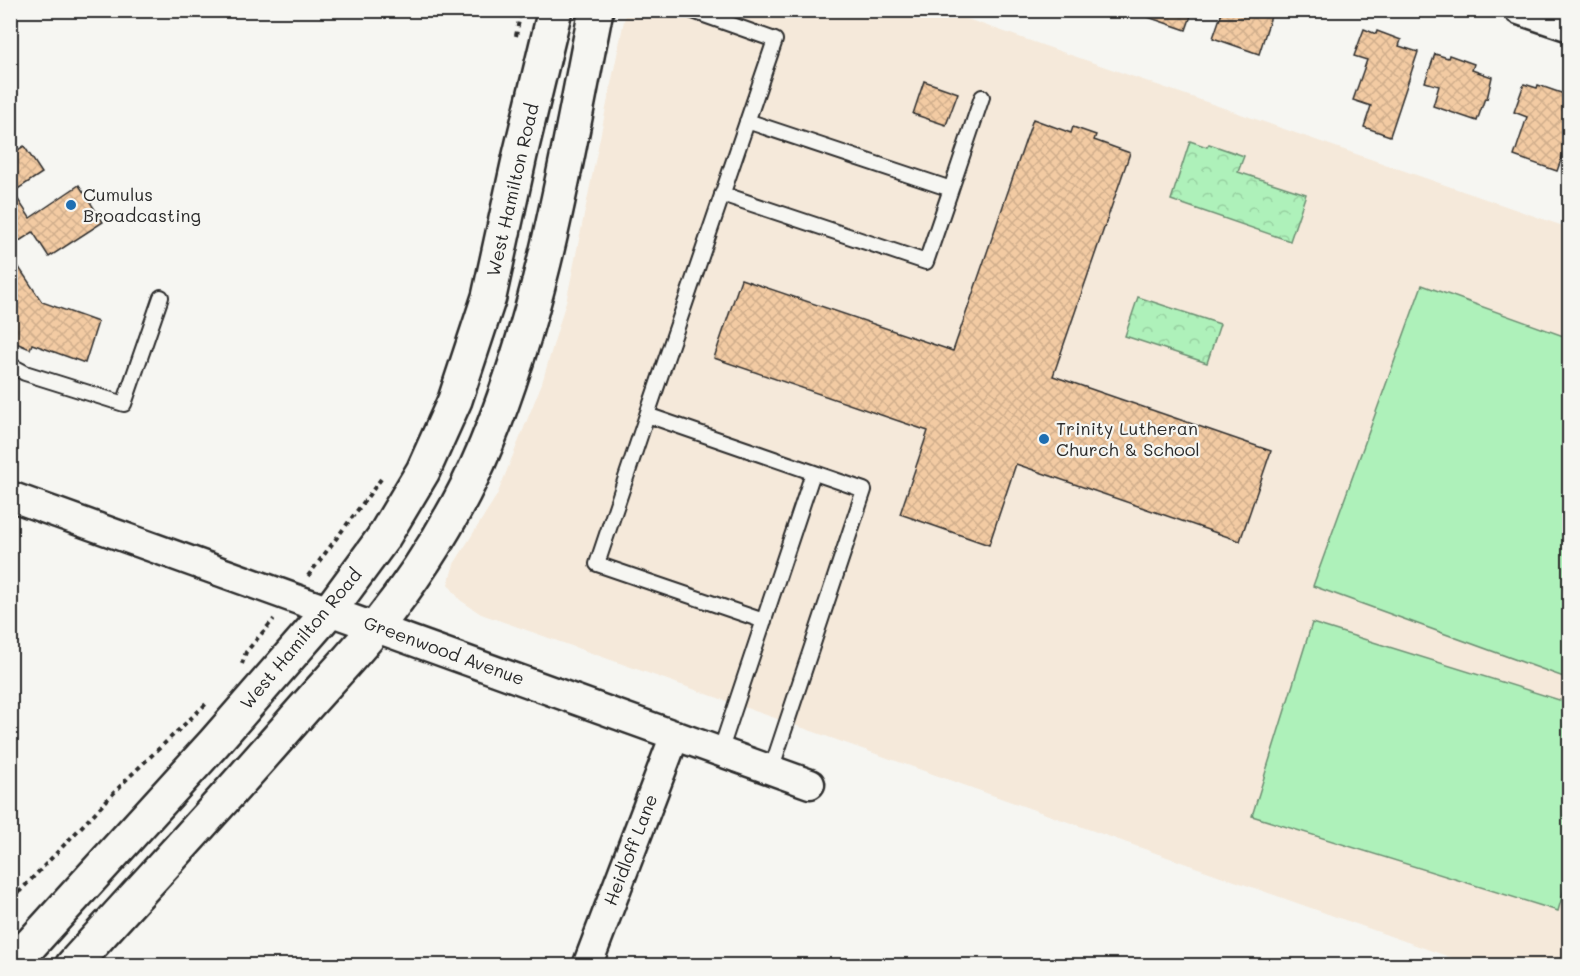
<svg xmlns="http://www.w3.org/2000/svg" width="1580" height="976" viewBox="0 0 1580 976" font-family="Mali,sans-serif">
	<style>
		.built { fill: #f5e9da }
		.park { fill: url(#park-crowns); stroke: #6c8e72; stroke-width: 1.5 }
		.pitch { fill: #aef1ba; stroke: #6c8e72; stroke-width: 1.5 }
		.building { fill: url(#building-cross-hatch); stroke: #2b2b2b; stroke-width: 1.5 }
		.lines { fill: none; stroke-linecap: round; stroke-linejoin: round }
		.service-casing { stroke: #2b2b2b; stroke-width: 18 }
		.minor-casing { stroke: #2b2b2b; stroke-width: 33 }
		.secondary-casing { stroke: #2b2b2b; stroke-width: 38 }
		.trunk-casing { stroke: #2b2b2b; stroke-width: 38 }
		.path { stroke: #2b2b2b; stroke-width: 4; stroke-dasharray: 4.5 4.5; stroke-linecap: butt }
		.service { stroke: #f6f6f2; stroke-width: 14 }
		.minor { stroke: #f6f6f2; stroke-width: 28 }
		.secondary { stroke: #f6f6f2; stroke-width: 33 }
		.trunk { stroke: #f6f6f2; stroke-width: 33 }
		.poi-dot { fill: #1f6fb2; stroke: #f6f6f2; stroke-width: 2 }
		.labels { text-anchor: middle; stroke-width: 4.5; stroke-linejoin: round; paint-order: stroke }
		.street-label { font-size: 18px; fill: #2b2b2b; stroke: #f6f6f2 }
		.poi-label { font-size: 18px; fill: #2b2b2b; stroke: #f6f6f2; text-anchor: start }
	</style>
	<defs>
		<pattern id="park-crowns" width="20" height="18" patternUnits="userSpaceOnUse" patternTransform="scale(1.5)"><rect width="20" height="18" fill="#aef1ba"/><path d="M2 6a3 3 0 1 1 6 0M12 15a3 3 0 1 1 6 0" fill="none" stroke="#96cfa0"/></pattern>
		<pattern id="building-cross-hatch" width="8" height="8" patternUnits="userSpaceOnUse" patternTransform="scale(1.5)"><rect width="8" height="8" fill="#f3cba3"/><path d="M0 0l8 8M0 8l8-8" fill="none" stroke="#d0ae8c"/></pattern>
	</defs>
	<rect width="100%" height="100%" fill="#f6f6f2"/>
	<filter id="ink" filterUnits="userSpaceOnUse"><feTurbulence type="fractalNoise" baseFrequency=".0167" numOctaves="2"/><feDisplacementMap in="SourceGraphic" scale="12" xChannelSelector="R" yChannelSelector="G"/><feConvolveMatrix kernelMatrix="1 2 1 2 8 2 1 2 1" color-interpolation-filters="sRGB"/></filter>
	<g filter="url(#ink)">
		<path class="built" d="M626,11H944L1569,228V965H1472L481,614L460,600L448,584L454,564L497,495L542,383L567,298Z"/>
		<path class="park" d="M1190,141L1207,147L1209,144L1244,156L1238,172L1306,194L1290,241L1171,200Z
			M1138,297L1220,324L1207,363L1125,336Z"/>
		<path class="pitch" d="M1422,285L1569,338V679L1313,586Z
			M1312,623L1569,703V873L1558,911L1252,816Z"/>
		<path class="building" d="M1137,10H1193L1186,30L1136,13Z
			M1217,10H1265L1272,13L1259,54L1213,38L1222,12Z
			M1364,29L1376,34L1377,31L1401,40L1399,46L1418,52L1390,136L1364,127L1371,106L1353,100L1367,60L1354,56Z
			M1435,54L1448,58L1449,55L1474,64L1472,70L1492,77L1487,99L1485,98L1477,121L1433,106L1439,86L1425,82Z
			M924,81L958,93L946,125L913,114Z
			M1524,84L1537,88L1538,85L1570,96V136L1557,171L1514,156L1527,117L1514,112Z
			M1033,119L1071,133L1073,127L1096,135L1094,140L1130,153L1053,376L1271,451L1240,541L1016,464L989,545L900,514L928,431L714,358L741,279L953,351Z
			M24,146L42,173L13,192L30,218L79,185L103,222L49,257L33,232L10,247V155Z
			M10,254L42,302L98,322L85,363L32,344L30,349L16,343L10,338Z"/>
		<g class="lines">
			<defs>
				<path id="service" d="M951,189L982,97
					M722,194L926,262L951,189L747,121
					M10,365L25,373L124,404L161,297
					M647,415L775,40L690,10
					M764,621L597,564L647,415L864,490L771,770
					M720,752L813,473"/>
				<path id="minor" d="M1519,10L1570,27
					M10,496L810,784
					M587,966L675,735"/>
				<path id="secondary" d="M11,966L214,743L330,610L383,538L423,471L455,400L489,297L520,155L555,10
					M72,966C146,884 222,803 294,720C321,689 350,659 376,627C420,572 459,510 486,445C543,307 567,156 596,10"/>
				<path id="trunk" d="M10,954L28,947"/>
			</defs>
			<use href="#service" class="service-casing"/>
			<use href="#minor" class="minor-casing"/>
			<use href="#secondary" class="secondary-casing"/>
			<use href="#trunk" class="trunk-casing"/>
			<path class="path" d="M516,36L521,10
				M308,576L381,479
				M242,664L246,652L274,619
				M10,896L20,891L129,777L207,703"/>
			<use href="#service" class="service"/>
			<use href="#minor" class="minor"/>
			<use href="#secondary" class="secondary"/>
			<use href="#trunk" class="trunk"/>
		</g>
	</g>
	<g class="poi-dot">
		<circle cx="71" cy="205" r="6"/>
		<circle cx="1044" cy="439" r="6"/>
	</g>
	<g class="labels">
		<g class="street-label">
			<text transform="translate(513 190) rotate(-77)" y="6">West Hamilton Road</text>
			<text transform="translate(301 639) rotate(-50)" y="6">West Hamilton Road</text>
			<text transform="translate(444 651) rotate(20)" y="6">Greenwood Avenue</text>
			<text transform="translate(631 850) rotate(-69)" y="6">Heidloff Lane</text>
		</g>
		<g class="poi-label">
			<text x="83" y="201">Cumulus<tspan x="83" dy="21">Broadcasting</tspan></text>
			<text x="1056" y="435">Trinity Lutheran<tspan x="1056" dy="21">Church &amp; School</tspan></text>
		</g>
	</g>
	<rect width="1580" height="976" fill="none" stroke="#f6f6f2" stroke-width="36"/>
	<rect x="18" y="18" width="1544" height="940" fill="none" stroke="#2b2b2b" stroke-width="2" filter="url(#ink)"/>
</svg>
